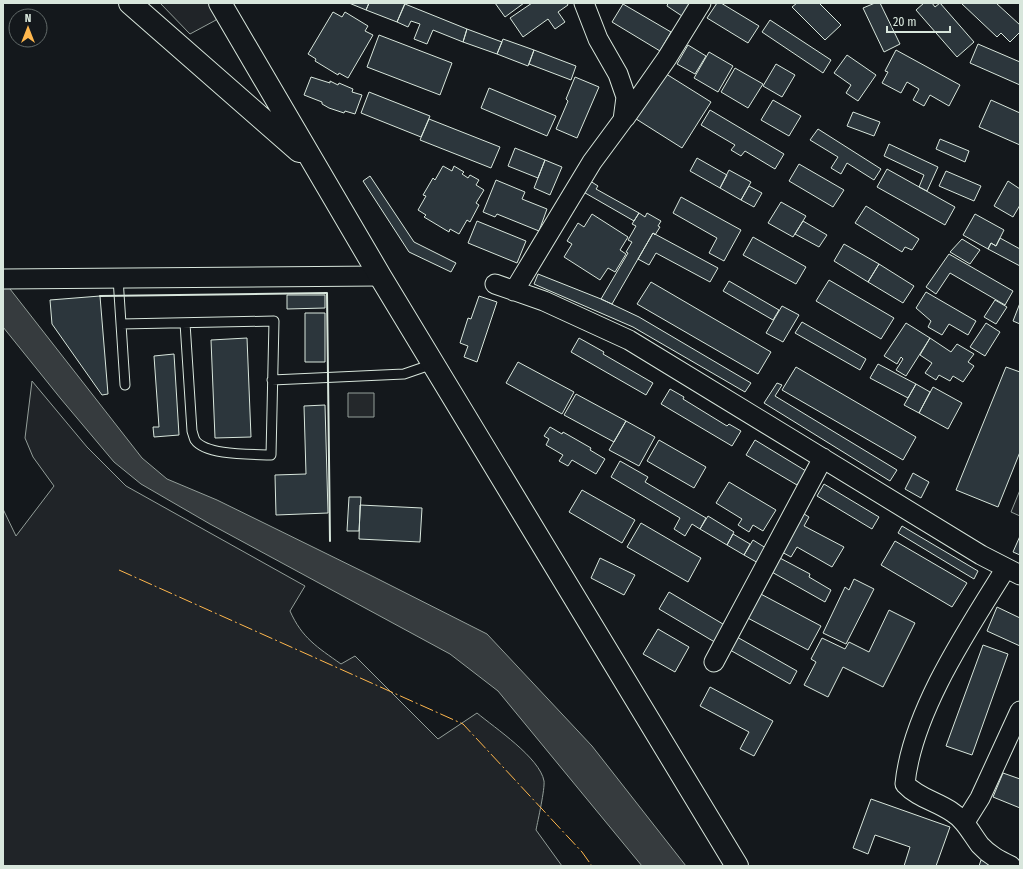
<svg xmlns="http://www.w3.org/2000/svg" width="1023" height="869" viewBox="0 0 1023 869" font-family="'Fira Sans Condensed',sans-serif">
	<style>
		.green { fill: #202428; stroke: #939e99 }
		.parking { fill: #24282b; stroke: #939e99 }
		.water { fill: #363b3e; stroke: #939e99 }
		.building { fill: #2c363c; stroke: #d8e6dc }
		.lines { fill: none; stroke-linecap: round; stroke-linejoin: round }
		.lane-casing { stroke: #d8e6dc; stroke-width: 11 }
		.street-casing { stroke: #d8e6dc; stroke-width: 21 }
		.secondary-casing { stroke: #d8e6dc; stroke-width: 24 }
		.lane { stroke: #14181c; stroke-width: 9 }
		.street { stroke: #14181c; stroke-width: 19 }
		.secondary { stroke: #14181c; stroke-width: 22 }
		.wall { stroke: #d8e6dc; stroke-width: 2 }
		.power { stroke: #ffb74d; stroke-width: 1; stroke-dasharray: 14 3 2 3; stroke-linecap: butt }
	</style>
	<rect width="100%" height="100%" fill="#14181c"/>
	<path class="green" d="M160,3H210L217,17L216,20L190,34Z
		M32,381L87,447L126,486L305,586L290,611C302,638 317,647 341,664L355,656L438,739L477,713C495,728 540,758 544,781C545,789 538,820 536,830L562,866H3V509L16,536L54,486L33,457L25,438Z
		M1020,490V516L1011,512Z"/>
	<path class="parking" d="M348,393H374V417H348Z"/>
	<path class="water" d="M3,280L142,458L167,479L217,500L372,576L487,634L592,746L686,866H642L498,691L450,654L210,524L141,484L114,462L61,399L3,327Z"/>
	<path class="building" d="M349,3H369L366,10Z
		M369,3H405L397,22L366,10Z
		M495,3H524L505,17Z
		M532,3H567L568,5L558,12L565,22L555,29L548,19L523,37L510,18Z
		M668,3H691L682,16L667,6Z
		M717,3H721L759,26L748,43L707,18Z
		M797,3H819L841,25L825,40L792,7Z
		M875,3H880L900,44L884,52L863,8Z
		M924,3H932L935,7L940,3L974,42L957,57L916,10Z
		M961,3H996L1020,25V32L1010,42L1001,33L997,37Z
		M405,4L467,29L463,42L433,30L427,44L414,39L420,24L411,21L408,27L397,22Z
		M623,4L671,32L660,51L612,22Z
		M333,12L342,17L345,12L368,26L365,31L373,35L348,78L339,73L338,75L315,61L316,59L308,54Z
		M770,20L831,60L823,73L762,32Z
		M467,29L502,42L497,54L463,42Z
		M379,35L452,63L440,95L367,67Z
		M503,39L534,50L528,66L497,54Z
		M978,44L1020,62V85L970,63Z
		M688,45L706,56L695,74L677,64Z
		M534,50L576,66L571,80L529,64Z
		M896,50L960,85L949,106L930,95L924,106L913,100L919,89L907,82L901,93L882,83L888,72L885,71Z
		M709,52L733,66L718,92L694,78Z
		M847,55L876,75L858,101L846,93L851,85L834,73Z
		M776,64L795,75L782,97L763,86Z
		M735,68L763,84L748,108L721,92Z
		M663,72L711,102L682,148L633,117Z
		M311,77L330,83V81L338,85L339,83L353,89L352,92L362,95L355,114L345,111L344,113L329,108L322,104V102L304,95Z
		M575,77L599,87L577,138L556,129L568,101L566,99Z
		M489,88L556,116L547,136L481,108Z
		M369,92L430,116L421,137L361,113Z
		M773,100L801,116L789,136L761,120Z
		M991,100L1020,113V145L979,127Z
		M710,110L784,154L775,169L745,151L741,156L731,150L735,145L701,125Z
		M853,112L880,122L874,136L847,126Z
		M429,119L500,147L491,168L420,140Z
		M818,129L881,169L874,180L847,163L841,174L831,168L838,157L810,140Z
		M940,139L969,151L965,162L936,149Z
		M889,144L938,167L927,191L919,187L924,175L884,156Z
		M515,148L545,160L538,178L508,166Z
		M697,158L727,175L720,188L690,171Z
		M545,160L562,167L550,195L534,188Z
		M799,164L844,190L833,207L789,181Z
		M443,166L452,171L454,166L464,172L462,174L468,178L470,175L479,180L476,185L484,190L476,203L479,205L470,222L467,220L459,234L450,229L449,232L424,217L426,215L418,210L426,196L423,195L433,178L435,180Z
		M887,169L955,207L945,225L877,187Z
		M729,170L751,182L741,200L720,188Z
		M946,171L981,186L974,201L939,186Z
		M370,176L414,242L456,263L451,272L409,252L363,181Z
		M587,179L598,186L596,189L639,213L634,221L580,190Z
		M496,180L525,192L522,199L547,209L539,231L497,214L495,217L483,212Z
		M1008,181L1020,189V205L1013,217L994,206Z
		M749,186L762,193L754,207L741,200Z
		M681,197L741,230L724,261L709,253L717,238L673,213Z
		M781,202L806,216L793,237L768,223Z
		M866,206L919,239L912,250L905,247L902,252L855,223Z
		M639,213L645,217L647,213L661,221L658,226L660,227L655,235L653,233L612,304L601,299L628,253L626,252L632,242L628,240L636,226L632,224Z
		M592,214L628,237L620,250L626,254L615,272L608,268L600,280L564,257L572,244L567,241L578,223L584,227Z
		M975,214L1004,230L996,246L991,243L988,249L963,235Z
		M477,221L526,241L517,263L468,243Z
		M803,221L827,235L819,247L795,234Z
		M653,233L718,268L710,282L656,253L649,265L638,259Z
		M753,237L806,267L796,284L743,255Z
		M1000,238L1020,249V266L988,249L991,243L996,246Z
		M962,239L980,250L970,264L950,252Z
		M844,244L879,264L868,282L834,261Z
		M949,254L1013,291L1005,305L950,273L936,294L926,287Z
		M879,264L914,286L903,303L868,282Z
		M538,274L601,299L639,317L751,383L745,392L633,327L534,284Z
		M829,280L894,318L881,339L816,301Z
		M729,281L779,310L773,320L723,291Z
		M651,282L771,352L758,374L637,304Z
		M926,292L976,321L968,335L949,324L942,335L928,327L931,321L916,308Z
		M287,295H325V308L287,309Z
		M100,296L108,394L102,395L52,324L50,300Z
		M479,296L497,302L477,362L464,357L468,346L460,343L468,318L471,319Z
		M995,300L1007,307L996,324L984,317Z
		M1020,303V324L1013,321Z
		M782,306L799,315L783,342L766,333Z
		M305,313H325V362H305Z
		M802,322L866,359L860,370L795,333Z
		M906,323L930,338L906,376L896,370L903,359L901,357L897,364L884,356Z
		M986,323L1000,332L985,356L970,347Z
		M247,338L251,437L215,438L211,340Z
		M579,338L604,352L603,354L653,383L646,395L571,352Z
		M930,338L951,352L957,344L974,354L968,362L974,366L963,382L953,376L950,381L939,375L936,380L925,373L932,363L920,355Z
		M174,354L179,435L154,437L153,427H159L154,356Z
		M518,362L574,392L562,414L506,383Z
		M878,364L916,384L908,398L870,378Z
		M796,367L916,437L903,460L782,390Z
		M1006,367L1020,372V452L998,507L956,490Z
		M777,383L782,385L775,396L897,470L890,481L764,403Z
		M916,384L930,392L919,413L904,405Z
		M933,387L962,403L948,429L919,413Z
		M670,389L684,397L683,399L727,426L729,424L741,431L732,446L661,404Z
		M576,394L626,421L614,442L564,415Z
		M325,405L328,513L276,515L275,475L306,474L304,406Z
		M626,421L655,437L639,466L609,450Z
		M550,427L562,434L563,432L591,448L590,450L605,459L596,474L572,460L568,466L559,461L563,455L546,445L549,439L544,436Z
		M659,440L706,467L694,488L647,461Z
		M755,440L806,471L797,485L746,455Z
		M620,461L648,477L645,482L706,518L700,529L692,524L685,536L674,529L680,518L611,477Z
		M913,473L929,482L921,498L905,489Z
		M729,482L776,510L763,531L753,525L749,532L738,525L742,519L716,503Z
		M824,484L879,517L872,529L817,496Z
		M582,490L635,520L622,543L569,512Z
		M349,497H361L359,531H347Z
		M360,505L422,508L420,542L359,539Z
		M801,512L809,517L804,526L844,547L832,567L797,547L791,557L780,551Z
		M708,516L734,532L727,545L700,529Z
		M641,523L701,558L688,582L627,547Z
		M902,526L978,571L974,579L898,533Z
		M733,534L750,544L744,555L727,545Z
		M1020,536V555L1013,552Z
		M753,540L769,550L760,564L744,555Z
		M895,541L967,583L952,607L881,565Z
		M778,557L810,574L809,577L831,590L825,602L770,571Z
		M600,558L635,575L624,595L591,578Z
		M854,579L874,589L846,644L823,633L845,587L849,590Z
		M669,592L728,627L718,644L659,609Z
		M757,592L821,626L808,650L744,616Z
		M997,607L1020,618V646L987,631Z
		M889,610L915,623L883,687L843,667L828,697L804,685L816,662L811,659L822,638L845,649L849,642L869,652Z
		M658,629L689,647L675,672L643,654Z
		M737,637L797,671L790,684L730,650Z
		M983,645L1008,654L972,755L946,746Z
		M710,687L773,721L754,756L740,749L749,732L700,706Z
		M1003,773L1020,779V808L993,797Z
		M871,799L950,827L936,866H904L910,847L875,835L868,854L853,848Z
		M981,860L993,866H979Z"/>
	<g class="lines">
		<defs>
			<path id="lane" d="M118,278L125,385
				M121,324L274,321L271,455C253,454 206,456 195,440C194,438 193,434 192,431L185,323
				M272,380L404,374L433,364"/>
			<path id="street" d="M625,118L667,58L701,3
				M3,279L380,276
				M495,284L544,301L629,340L981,555L1020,575
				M514,291L592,162L623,120L626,97L618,74L598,39L584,3
				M1006,568C968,629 912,712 905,784C918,798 936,801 952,812C965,820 971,833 980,845C989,855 999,860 1011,866
				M714,662L823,458
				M965,822L980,798L1020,711"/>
			<path id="secondary" d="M130,3L299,151
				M220,3L380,276L737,866"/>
		</defs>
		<use href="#lane" class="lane-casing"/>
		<use href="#street" class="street-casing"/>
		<use href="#secondary" class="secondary-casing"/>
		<use href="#lane" class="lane"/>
		<use href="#street" class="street"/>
		<use href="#secondary" class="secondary"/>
		<path class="wall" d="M100,296L327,293L330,541"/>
		<path class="power" d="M119,570L463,724L582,852L592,866"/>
	</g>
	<rect width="1023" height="869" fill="none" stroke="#d8e6dc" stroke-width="8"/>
	<g transform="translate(28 28)"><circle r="19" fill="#14181c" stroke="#626a69"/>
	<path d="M0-3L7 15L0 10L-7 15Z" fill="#ffb74d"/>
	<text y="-6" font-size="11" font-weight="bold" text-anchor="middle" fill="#d8e6dc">N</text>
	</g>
	<path d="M887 26v6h63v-6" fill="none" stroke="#d8e6dc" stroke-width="2"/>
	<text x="893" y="26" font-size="12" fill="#d8e6dc" stroke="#14181c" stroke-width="3" paint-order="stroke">20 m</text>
</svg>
